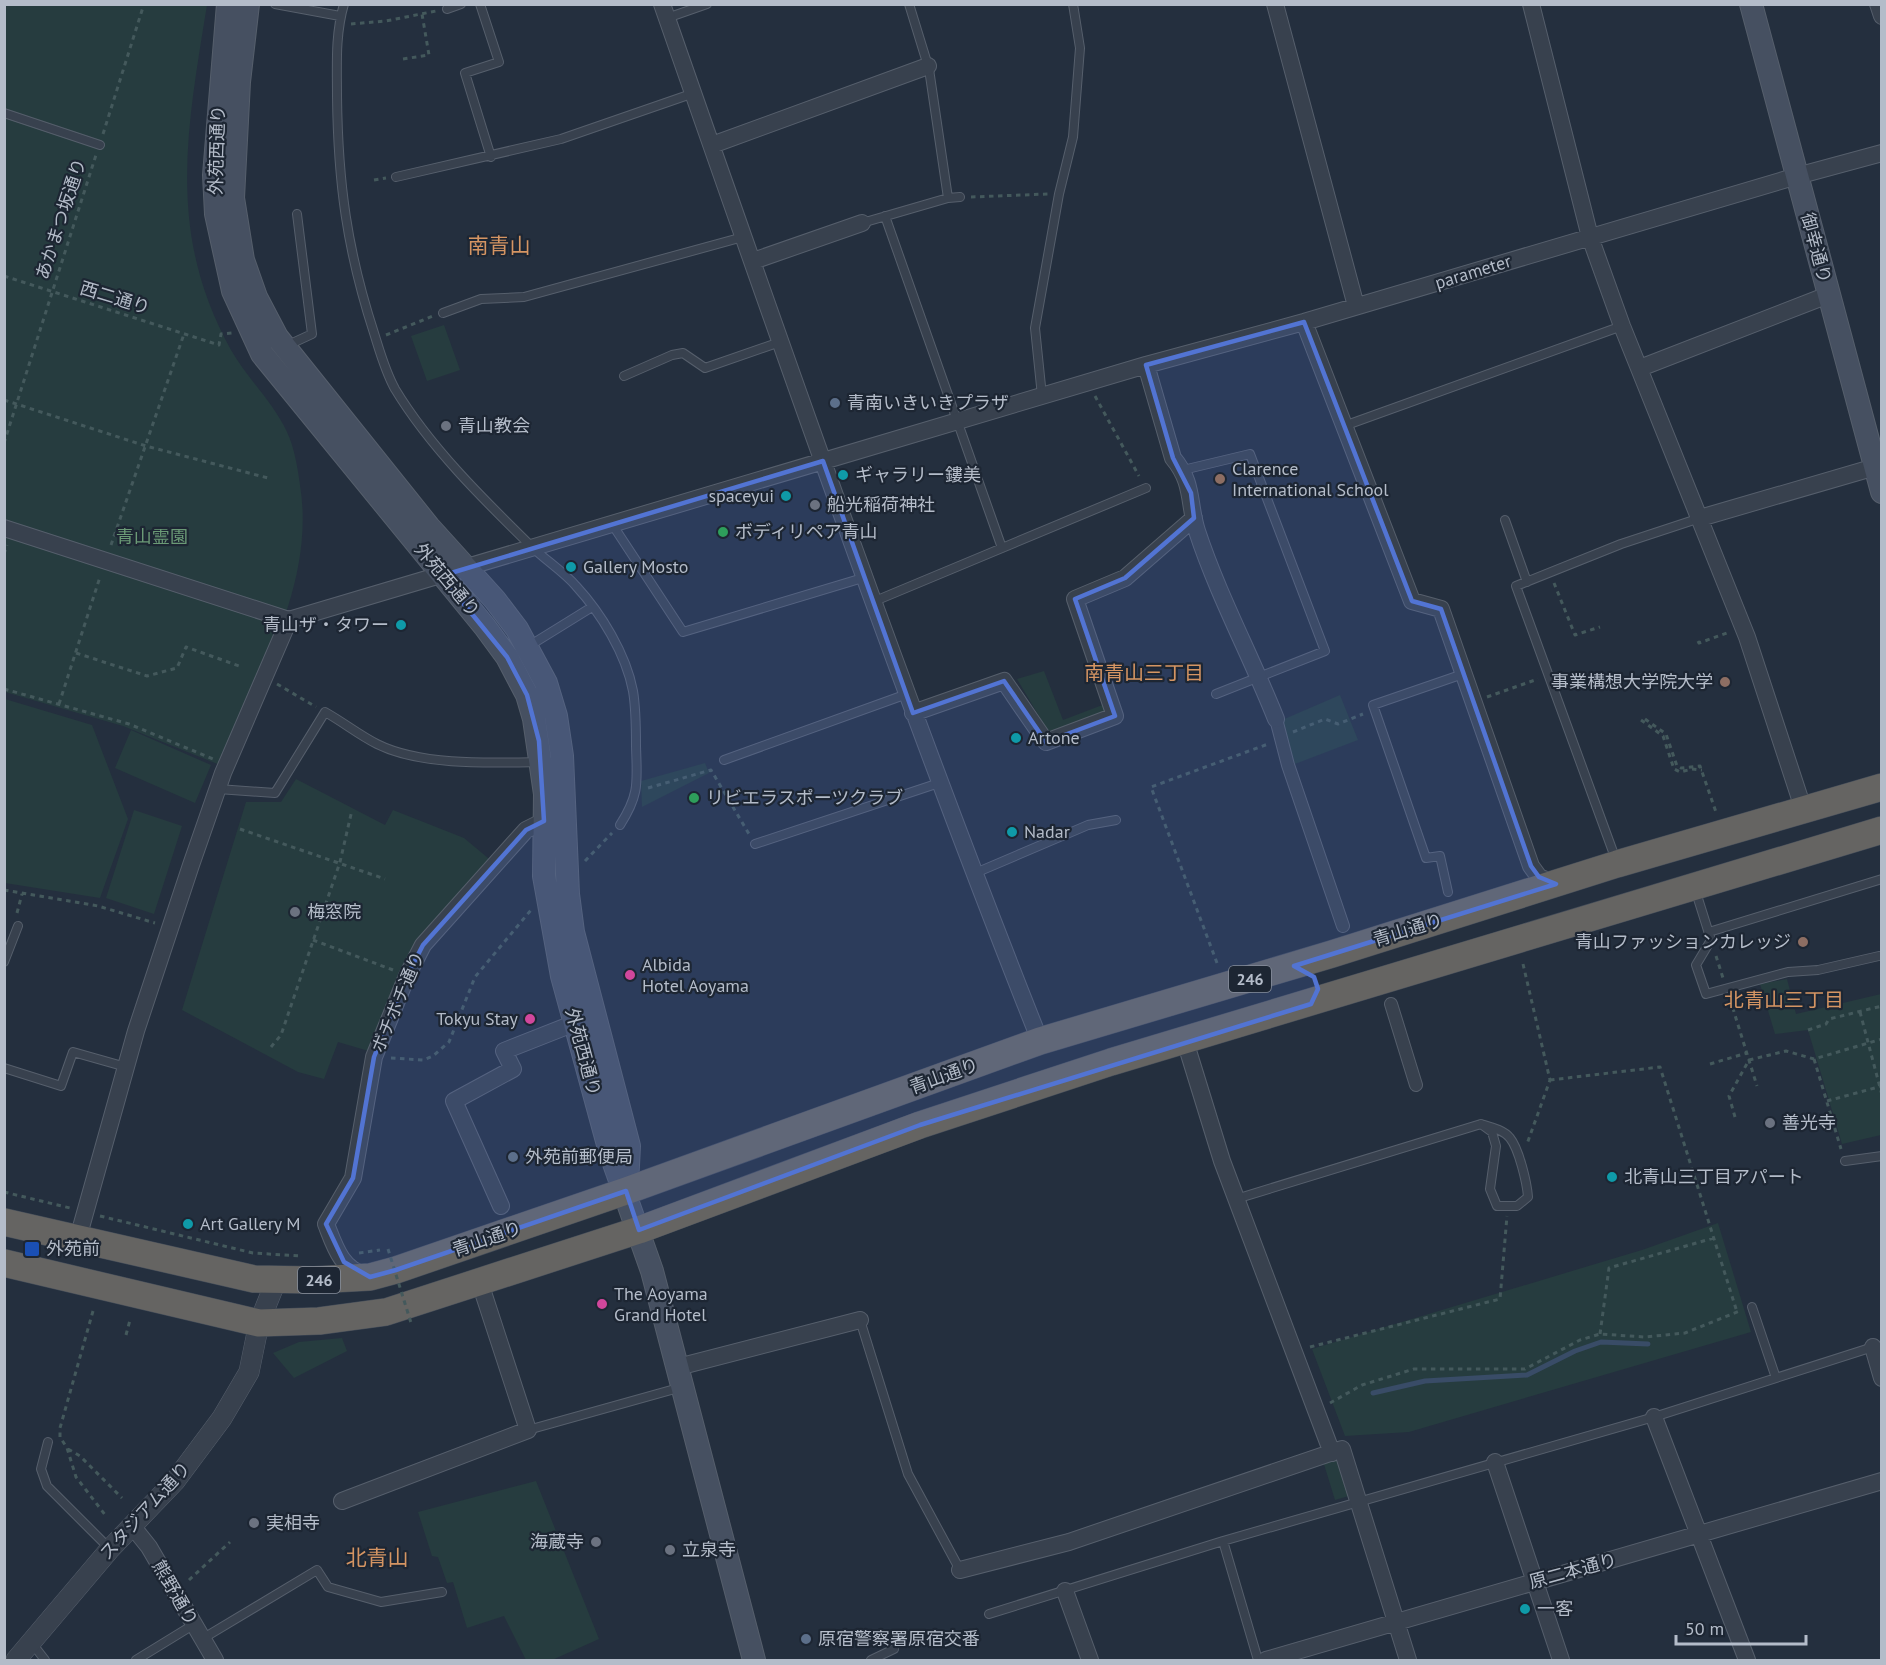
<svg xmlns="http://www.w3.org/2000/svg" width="1886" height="1665" viewBox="0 0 1886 1665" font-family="'PT Sans','Noto Sans JP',sans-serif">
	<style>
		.green { fill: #263c3f }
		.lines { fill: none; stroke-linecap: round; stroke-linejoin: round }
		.stream { stroke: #394c67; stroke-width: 5 }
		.service-casing { stroke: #565f6c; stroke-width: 10 }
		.pedestrian-casing { stroke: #565f6c; stroke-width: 14 }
		.minor-casing { stroke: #565f6c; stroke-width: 18 }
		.tertiary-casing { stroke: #565f6c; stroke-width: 21 }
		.secondary-casing { stroke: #565f6c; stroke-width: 24 }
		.trunk-casing { stroke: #434c59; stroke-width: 28 }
		.path { stroke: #44595c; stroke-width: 3; stroke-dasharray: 4.5 4.5; stroke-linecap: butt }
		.service { stroke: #38414e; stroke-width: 8 }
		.pedestrian { stroke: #38414e; stroke-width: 12 }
		.minor { stroke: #38414e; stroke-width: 16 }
		.tertiary { stroke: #38414e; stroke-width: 20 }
		.secondary { stroke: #465061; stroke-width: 22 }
		.trunk { stroke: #656462; stroke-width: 27 }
		.path-bridge { stroke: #44595c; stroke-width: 3; stroke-dasharray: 4.5 4.5; stroke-linecap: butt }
		.marked { fill: #5274d3; fill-opacity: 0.2; stroke: #5274d3; stroke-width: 4.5; stroke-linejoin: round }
		.service-dot { fill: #5c6f8a; stroke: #1d2633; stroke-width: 2 }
		.worship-dot { fill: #6b7280; stroke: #1d2633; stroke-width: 2 }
		.culture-dot { fill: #0f9aa8; stroke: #1d2633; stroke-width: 2 }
		.education-dot { fill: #8d6e63; stroke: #1d2633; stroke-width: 2 }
		.leisure-dot { fill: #2e9e5b; stroke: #1d2633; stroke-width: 2 }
		.hotel-dot { fill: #d1479c; stroke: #1d2633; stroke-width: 2 }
		.transit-dot { fill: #1a4fb4; stroke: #1d2633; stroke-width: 2 }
		.labels { text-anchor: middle; stroke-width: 4.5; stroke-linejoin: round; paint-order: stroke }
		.shield { fill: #1d2633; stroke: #878f9c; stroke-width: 1.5 }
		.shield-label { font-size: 16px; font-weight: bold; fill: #b4bcc9 }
		.street-label { font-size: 18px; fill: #b4bcc9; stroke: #1d2633 }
		.poi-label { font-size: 18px; fill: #b4bcc9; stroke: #1d2633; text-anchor: start }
		.park-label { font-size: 18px; fill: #6b9a76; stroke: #1d2633 }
		.neighbourhood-label { font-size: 20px; fill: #d59563; stroke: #1d2633 }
		.quarter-label { font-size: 21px; fill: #d59563; stroke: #1d2633 }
	</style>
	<rect width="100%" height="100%" fill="#242f3e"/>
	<path class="green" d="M4,5H207C187,129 166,233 231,350C247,378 273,402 287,432C294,446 298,469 300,485C316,583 258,679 220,765L123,726L5,692Z
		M444,325L460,370L427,381L411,336Z
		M1044,671L1063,720L1105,704L1108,713L1049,733L1017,679Z
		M1340,695L1358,740L1295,764L1282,720Z
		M5,699L92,725L128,819L100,898L5,883Z
		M131,730L211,765L195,803L115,768Z
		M705,763L709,773L642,807L641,781Z
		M296,779L385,825L393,810L464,838L494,863L434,924L372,1052L338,1042L324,1079L298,1072L182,1010L246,802H281Z
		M134,810L182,826L154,914L106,898Z
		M1787,979L1796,1014L1881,994V1135L1842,1144L1808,1030L1775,1034L1760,984Z
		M1718,1223L1751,1332L1409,1432L1345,1436L1312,1349L1642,1250Z
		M342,1338L347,1351L294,1378L273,1353L299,1342Z
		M1340,1456L1352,1495L1335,1500L1323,1461Z
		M536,1481L599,1639L552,1660H526L504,1616L467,1628L453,1582L447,1583L438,1557L432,1556L418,1512Z"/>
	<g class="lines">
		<path class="stream" d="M1373,1393L1425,1381L1527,1375L1575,1351L1601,1342L1648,1344"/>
		<defs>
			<path id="service" d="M275,4L340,16
				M344,4C335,35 337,65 337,96C338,183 347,250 374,333C380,352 385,371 395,389C430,447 483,499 531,546C545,560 563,571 576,586C601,613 626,654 633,691C636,709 636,728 636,746C637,782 640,794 620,825
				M480,4L499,62L465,73L491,157
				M909,4L929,69L948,198
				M447,9L461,4
				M667,18L707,4
				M4,113L100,145
				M396,177L561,139L694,93
				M885,216L1002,548
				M862,223L948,198L960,197
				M443,313L481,299L524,297L743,237
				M286,346L312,334L297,214
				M624,376L672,355L683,353L705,368L780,342
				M1042,396L1035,328L1059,194L1073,137L1080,48L1073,4
				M1344,426L1622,326
				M1183,470L1250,454L1325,651L1216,694
				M1505,520L1527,582
				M612,524L683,632L866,577
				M875,601L1146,488
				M529,646L592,607
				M724,760L907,694
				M218,789L275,793L325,712C343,722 359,735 377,744C421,766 491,763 539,762
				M755,844L939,783
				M1616,860L1516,586L1621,544L1700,518
				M973,874L1088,825L1116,820
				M1695,889L1711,940L1696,965L1706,994L1788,972L1818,970L1879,956
				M1448,892L1440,856L1426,858L1373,705L1463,674
				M1709,932L1882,879
				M4,962L18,926
				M4,1068L61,1086L73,1052L126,1067
				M1845,1161L1882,1156
				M1236,1199L1481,1124C1491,1127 1504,1130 1510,1138C1519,1149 1527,1183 1528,1197L1517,1206H1497L1490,1189L1496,1146L1492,1132L1481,1124
				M1752,1307L1776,1378
				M860,1320L908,1474L960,1570
				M528,1430L682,1387
				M48,1442L41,1469L47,1486L110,1549
				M1223,1541L1258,1660
				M989,1614L1223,1541L1654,1417L1873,1347
				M202,1639L317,1570L328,1587L381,1602L442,1592
				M31,1642L45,1660
				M136,1660L193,1625
				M871,1660L894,1649"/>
			<path id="pedestrian" d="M1276,719L1288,765L1343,926
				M1391,1004L1416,1085"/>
			<path id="minor" d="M662,4C783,351 904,699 1040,1041
				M1275,4L1356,306
				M1531,4L1590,237L1622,326L1747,637L1804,811
				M1878,4L1882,16
				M712,145L928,66
				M753,261L862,223
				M1304,322L1412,601L1441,609L1531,866L1539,877L1555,884
				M1146,365L1173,458C1194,483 1188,503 1197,531C1218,595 1251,656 1276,719
				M1640,368L1828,295
				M1700,518L1882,465
				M4,528L289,620L1146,365L1304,322L1797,176L1882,153
				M913,713L1004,681L1046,742L1115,716L1075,599L1125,578L1194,518
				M1185,1041L1222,1161L1332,1453
				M501,1206L454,1101L513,1069L504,1051L575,1023
				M78,1238L136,1031L191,865L223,773L289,620
				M366,1275C341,1270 334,1244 326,1224L353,1178L374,1057L407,976L423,945L526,830L544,821
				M1873,1347L1882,1378
				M678,1367L860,1320
				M1654,1417L1747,1660
				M1495,1462L1561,1660
				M342,1501L528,1430L480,1283
				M133,1527L149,1547L215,1660
				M960,1570L1069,1542L1342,1449L1408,1660
				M1065,1591L1090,1660
				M1266,1660L1882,1481"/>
			<path id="tertiary" d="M16,1660L110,1549L175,1481L222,1418L249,1372L259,1323L276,1281"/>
			<path id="secondary" d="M228,4L214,175L216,214L233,291L262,354L485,627L507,657L527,695L534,719L545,794L544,876L562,976L610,1152L652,1271L754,1660
				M248,4L239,82L233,198L243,260L256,297L277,337L429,527L495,600L517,629L546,683L556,716L562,756L568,894L573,932L629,1146L627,1184
				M1751,4L1882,492"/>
			<path id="trunk" d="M4,1222L254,1279L314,1280L370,1277L396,1270L626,1191L1040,1041L1332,954L1617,864L1882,787
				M4,1263L259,1323L319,1321L386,1312L639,1230L920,1125L1111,1062L1882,830"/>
		</defs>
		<use href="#service" class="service-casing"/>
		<use href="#pedestrian" class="pedestrian-casing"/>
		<use href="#minor" class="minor-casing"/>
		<use href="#tertiary" class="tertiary-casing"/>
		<use href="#secondary" class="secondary-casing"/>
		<use href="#trunk" class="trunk-casing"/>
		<path class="path" d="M351,24L386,21L436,11
			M403,59L429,55L422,14
			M103,134L144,4
			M374,180L386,178
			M971,197L1048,194
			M4,276L219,345L221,334L232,333
			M386,335L433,316
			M1095,396L1139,476
			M4,400L146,446L268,478
			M4,443L96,155
			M111,545L184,334
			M4,554L7,545
			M1554,583L1575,635L1600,627
			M1698,641L1699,643L1727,633L1726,630
			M76,653L147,676L177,668L186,647L242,667
			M277,684L316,707
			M4,689L129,724L213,759
			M1487,697L1538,679
			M59,704L100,577
			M1645,719L1666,734L1677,766L1681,768L1700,766L1716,812
			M1641,720L1663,736L1674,769L1680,772L1692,769L1702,770
			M1293,732L1325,719L1338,724L1363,714
			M648,788L711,770L749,834
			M240,829L385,879
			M585,861L612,833
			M4,890L98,906L155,923
			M17,913L22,894
			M313,940L393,970
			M1716,956L1723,978
			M1217,963L1151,787L1268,744
			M1523,964L1550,1080L1527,1144
			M1730,999L1757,1086
			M1860,1012L1882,1095
			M1808,1030L1826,1024L1829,1019L1882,1006
			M271,1047L281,1035L340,862L352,810
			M391,1058L423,1060L433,1056L449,1042L475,977L531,910
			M1814,1059L1841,1149
			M1710,1064L1747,1053
			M1550,1080L1660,1067L1737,1312
			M1827,1101L1882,1086
			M1735,1117L1729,1096L1749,1060L1786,1051L1814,1059L1882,1039
			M4,1192L70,1208
			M100,1216L253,1253L301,1256
			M359,1253L380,1250
			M93,1311L60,1428V1437L67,1448L76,1477L106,1516
			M1600,1334L1609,1268L1714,1238
			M126,1335L130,1320
			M1310,1347L1500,1299L1507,1216
			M1330,1403L1362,1385L1414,1369H1525L1580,1340L1600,1334L1645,1337L1685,1333L1742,1310
			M68,1449L80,1456L122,1498
			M189,1580L230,1542"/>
		<use href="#service" class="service"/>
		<use href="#pedestrian" class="pedestrian"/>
		<use href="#minor" class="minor"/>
		<use href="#tertiary" class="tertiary"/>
		<use href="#secondary" class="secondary"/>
		<use href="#trunk" class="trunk"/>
		<path class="path-bridge" d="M388,1249L412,1326"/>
	</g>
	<path class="marked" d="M1304,322L1412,601L1441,609L1531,866L1539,877L1556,884L1294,966L1314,977L1318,989L1311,1004L920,1125L639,1230L626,1191L396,1270L370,1277L344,1262L326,1224L353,1178L374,1057L407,976L423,945L526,830L544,821L539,741L527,695L507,657L441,576L823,461L913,713L1004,681L1046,742L1115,716L1075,599L1125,578L1194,518L1191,493L1173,458L1146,365Z"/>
	<g class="service-dot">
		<circle cx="835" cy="403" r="6"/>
		<circle cx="513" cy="1157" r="6"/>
		<circle cx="806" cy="1639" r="6"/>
	</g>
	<g class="worship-dot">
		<circle cx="446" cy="426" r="6"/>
		<circle cx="815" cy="505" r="6"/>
		<circle cx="295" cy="912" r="6"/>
		<circle cx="1770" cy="1123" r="6"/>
		<circle cx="254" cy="1523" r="6"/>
		<circle cx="596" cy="1542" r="6"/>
		<circle cx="670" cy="1550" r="6"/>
	</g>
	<g class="culture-dot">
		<circle cx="843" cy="475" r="6"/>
		<circle cx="786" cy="496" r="6"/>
		<circle cx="571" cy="567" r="6"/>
		<circle cx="401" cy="625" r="6"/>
		<circle cx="1016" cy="738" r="6"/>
		<circle cx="1012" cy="832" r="6"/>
		<circle cx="1612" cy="1177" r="6"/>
		<circle cx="188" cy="1224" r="6"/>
		<circle cx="1525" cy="1609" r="6"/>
	</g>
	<g class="education-dot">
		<circle cx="1220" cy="479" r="6"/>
		<circle cx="1725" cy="682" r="6"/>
		<circle cx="1803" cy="942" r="6"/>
	</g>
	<g class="leisure-dot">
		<circle cx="723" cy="532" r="6"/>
		<circle cx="694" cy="798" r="6"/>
	</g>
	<g class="hotel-dot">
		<circle cx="630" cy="975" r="6"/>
		<circle cx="530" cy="1019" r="6"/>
		<circle cx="602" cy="1304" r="6"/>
	</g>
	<rect class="transit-dot" x="24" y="1241" width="16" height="16" rx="3"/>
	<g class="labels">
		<g class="shield">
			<rect x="1229" y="966" width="42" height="26" rx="4.5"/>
			<rect x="298" y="1267" width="42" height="26" rx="4.5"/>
		</g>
		<g class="shield-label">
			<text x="1250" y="985">246</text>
			<text x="319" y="1286">246</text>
		</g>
		<g class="street-label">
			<text transform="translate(217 150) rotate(-88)" y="6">外苑西通り</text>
			<text transform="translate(61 219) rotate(-72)" y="6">あかまつ坂通り</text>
			<text transform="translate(1816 248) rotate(75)" y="6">御幸通り</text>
			<text transform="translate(1473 272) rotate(-17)" y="6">parameter</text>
			<text transform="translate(115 298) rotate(17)" y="6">西二通り</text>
			<text transform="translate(447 580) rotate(50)" y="6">外苑西通り</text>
			<text transform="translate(1408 930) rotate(-17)" y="6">青山通り</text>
			<text transform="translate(398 1002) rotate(-67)" y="6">ボチボチ通り</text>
			<text transform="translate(583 1052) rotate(75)" y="6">外苑西通り</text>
			<text transform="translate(944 1076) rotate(-20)" y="6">青山通り</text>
			<text transform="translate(487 1239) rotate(-19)" y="6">青山通り</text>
			<text transform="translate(145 1511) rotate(-48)" y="6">スタジアム通り</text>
			<text transform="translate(1573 1571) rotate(-15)" y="6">原二本通り</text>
			<text transform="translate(175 1593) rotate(60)" y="6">熊野通り</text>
		</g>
		<g class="poi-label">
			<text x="847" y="409">青南いきいきプラザ</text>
			<text x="458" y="432">青山教会</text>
			<text x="1232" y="475">Clarence<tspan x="1232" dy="21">International School</tspan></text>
			<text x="855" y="481">ギャラリー鏤美</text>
			<text x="774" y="502" text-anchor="end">spaceyui</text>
			<text x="827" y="511">船光稲荷神社</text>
			<text x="735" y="538">ボディリペア青山</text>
			<text x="583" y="573">Gallery Mosto</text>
			<text x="389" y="631" text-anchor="end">青山ザ・タワー</text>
			<text x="1713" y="688" text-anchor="end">事業構想大学院大学</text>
			<text x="1028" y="744">Artone</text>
			<text x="706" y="804">リビエラスポーツクラブ</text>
			<text x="1024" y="838">Nadar</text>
			<text x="307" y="918">梅窓院</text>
			<text x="1791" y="948" text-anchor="end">青山ファッションカレッジ</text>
			<text x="642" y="971">Albida<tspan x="642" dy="21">Hotel Aoyama</tspan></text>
			<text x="518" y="1025" text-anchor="end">Tokyu Stay</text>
			<text x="1782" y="1129">善光寺</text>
			<text x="525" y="1163">外苑前郵便局</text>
			<text x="1624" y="1183">北青山三丁目アパート</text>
			<text x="200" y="1230">Art Gallery M</text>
			<text x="46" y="1255">外苑前</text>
			<text x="614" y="1300">The Aoyama<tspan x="614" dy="21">Grand Hotel</tspan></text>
			<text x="266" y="1529">実相寺</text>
			<text x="584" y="1548" text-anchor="end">海蔵寺</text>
			<text x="682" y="1556">立泉寺</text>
			<text x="1537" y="1615">一客</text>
			<text x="818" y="1645">原宿警察署原宿交番</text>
		</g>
		<g class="park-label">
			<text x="152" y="543">青山霊園</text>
		</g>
		<g class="neighbourhood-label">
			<text x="1144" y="680">南青山三丁目</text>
			<text x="1784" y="1007">北青山三丁目</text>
		</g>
		<g class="quarter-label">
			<text x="499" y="253">南青山</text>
			<text x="377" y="1565">北青山</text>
		</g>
	</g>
	<rect width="1886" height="1665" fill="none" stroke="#b4bcc9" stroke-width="12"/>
	<path d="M1676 1635v9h130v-9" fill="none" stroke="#b4bcc9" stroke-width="3"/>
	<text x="1685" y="1635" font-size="18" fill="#b4bcc9" stroke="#1d2633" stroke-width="4.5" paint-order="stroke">50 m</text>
</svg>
